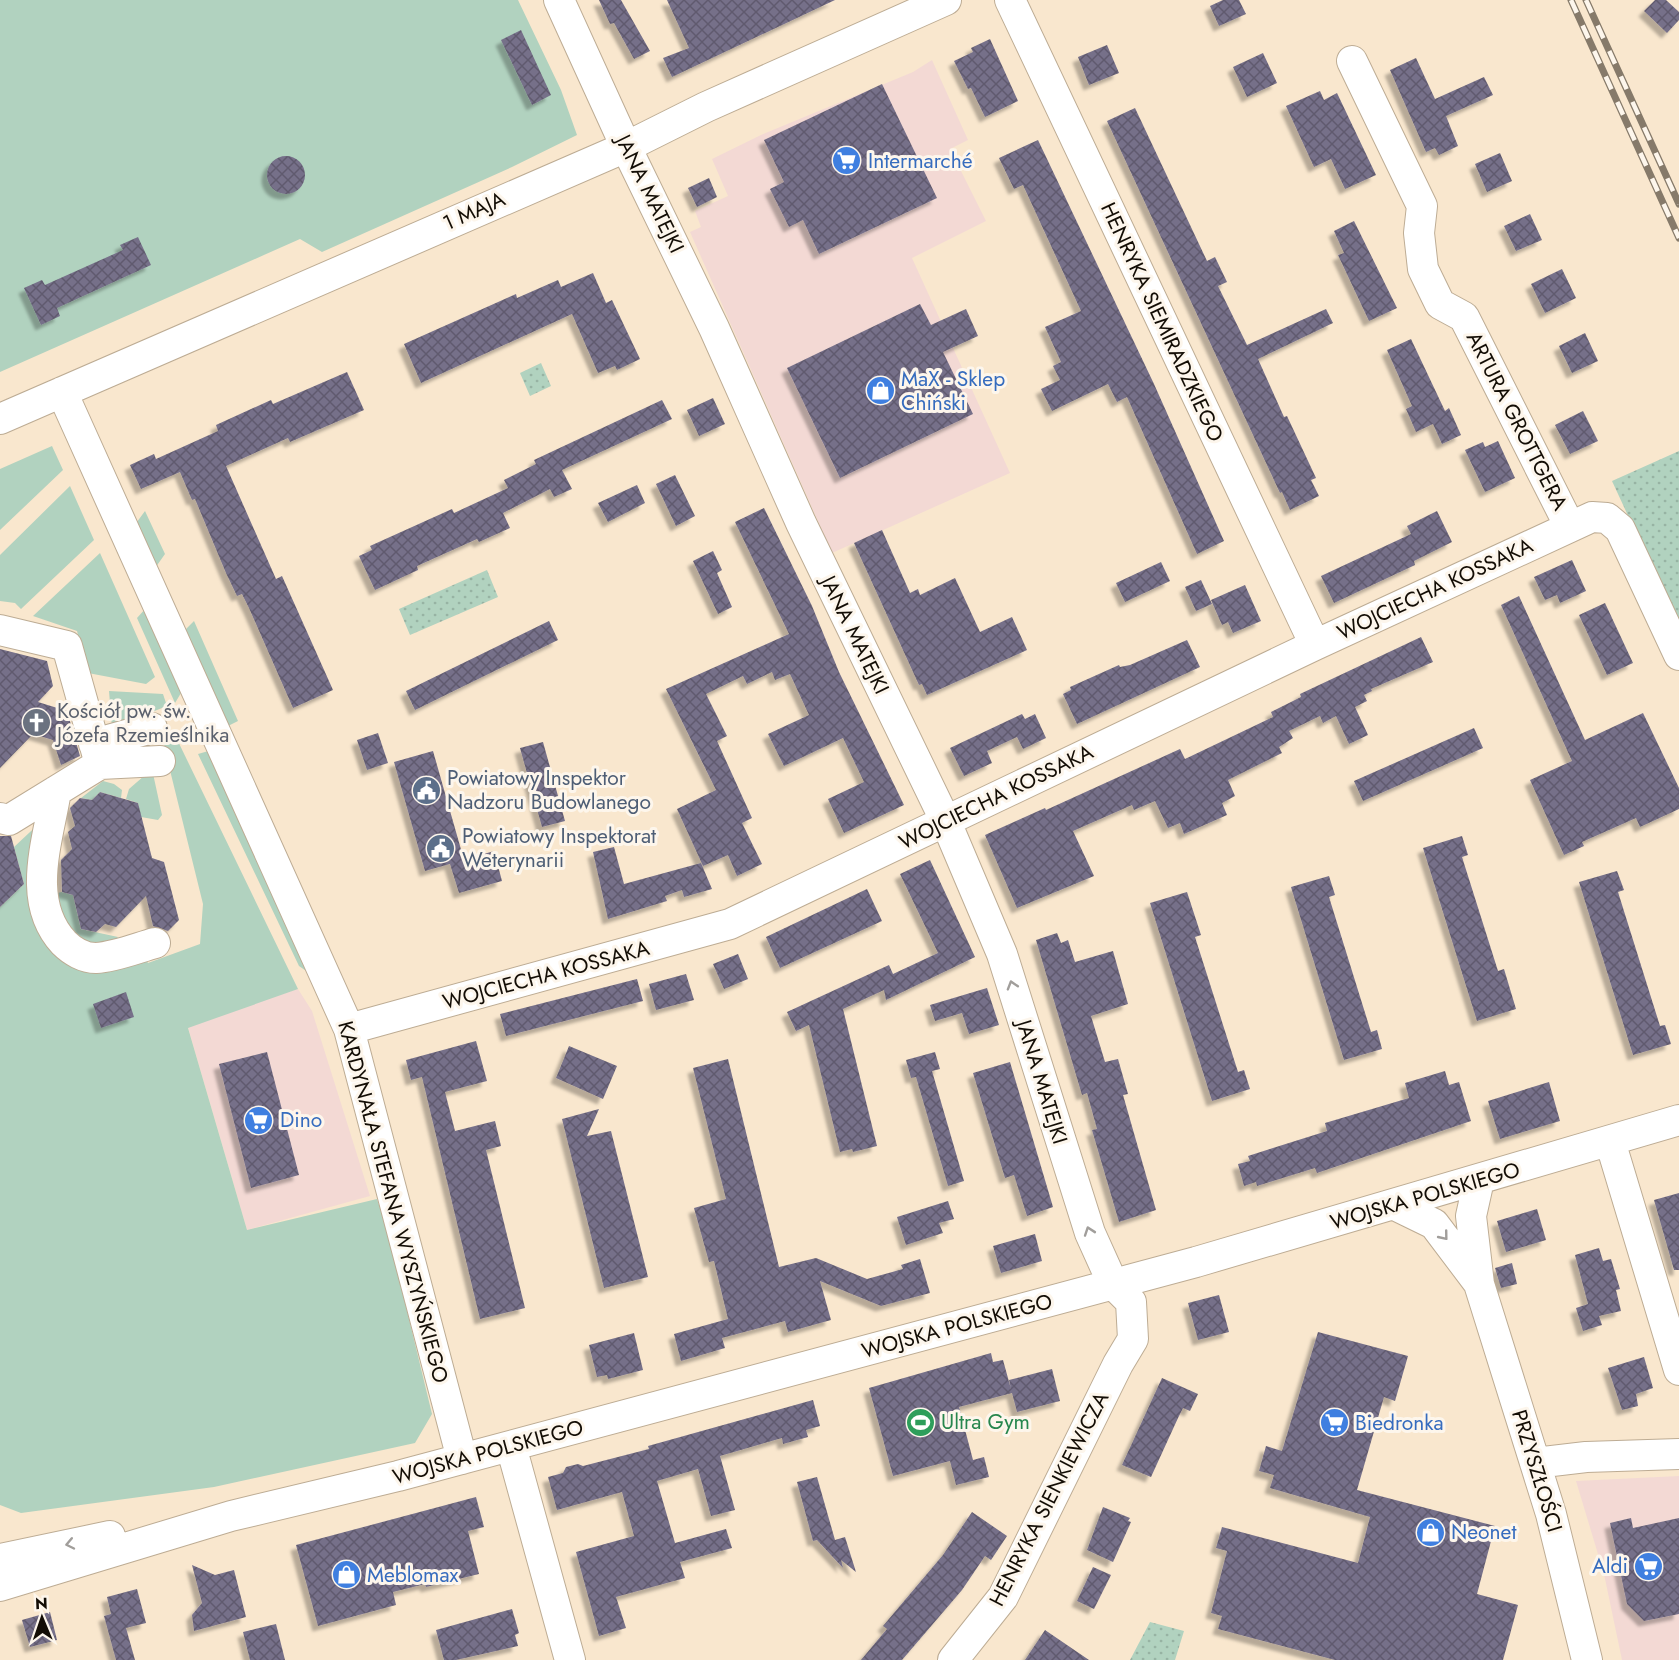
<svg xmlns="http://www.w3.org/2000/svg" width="1679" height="1660" viewBox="0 0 1679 1660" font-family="Jost,sans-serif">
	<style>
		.commercial { fill: #f3d9d4 }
		.grass { fill: #b1d2bf }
		.park { fill: url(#park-dots) }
		.building { fill: url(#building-cross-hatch); filter: url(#shadow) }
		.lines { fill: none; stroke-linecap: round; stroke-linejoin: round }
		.minor-casing { stroke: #bdac94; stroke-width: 32 }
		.minor { stroke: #fff; stroke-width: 30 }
		.rail-casing { stroke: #867a6a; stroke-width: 7 }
		.rail { stroke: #fdf6ec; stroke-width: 4.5; stroke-dasharray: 14; stroke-linecap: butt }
		.oneway { stroke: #a19e9b }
		.labels { text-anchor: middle; stroke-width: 6; stroke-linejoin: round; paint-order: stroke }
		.shop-label { font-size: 21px; fill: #366cbe; stroke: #fdf6ec; text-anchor: start }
		.street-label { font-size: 21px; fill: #130d05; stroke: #fdf6ec }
		.worship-label { font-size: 21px; fill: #5b616d; stroke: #fdf6ec; text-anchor: start }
		.service-label { font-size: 21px; fill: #4e5e75; stroke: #fdf6ec; text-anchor: start }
		.leisure-label { font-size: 21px; fill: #27864d; stroke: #fdf6ec; text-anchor: start }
	</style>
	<defs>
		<pattern id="park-dots" width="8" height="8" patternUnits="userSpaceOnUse" patternTransform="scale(1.5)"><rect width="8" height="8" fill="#b1d2bf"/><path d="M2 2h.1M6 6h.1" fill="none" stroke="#97b3a3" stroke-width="1.8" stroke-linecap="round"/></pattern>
		<pattern id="building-cross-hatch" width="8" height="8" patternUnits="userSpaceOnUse" patternTransform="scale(1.5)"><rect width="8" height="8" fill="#767089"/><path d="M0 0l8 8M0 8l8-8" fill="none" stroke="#605a6e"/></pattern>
		<filter id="shadow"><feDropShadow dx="-5.5" dy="5.5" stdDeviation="1.5" flood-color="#0004"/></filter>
	</defs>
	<rect width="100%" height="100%" fill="#f9e7ce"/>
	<path class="commercial" d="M932,60L968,140L950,149L986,221L912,258L1010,473L832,553L690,232L701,227L695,211L728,196L712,159L761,135L913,72Z
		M298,989L312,1011L370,1196L247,1230L187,1024Z
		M1679,1476V1660H1622L1604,1574L1576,1481Z"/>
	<path class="grass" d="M0,0H518L561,90L577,135L512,167L322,252L300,239L0,372Z
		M52,446L63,470L0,530V469Z
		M70,486L94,540L21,609L15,603L0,601V555Z
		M145,511L165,554L153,571L134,526Z
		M100,553L155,677L146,684L88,673L77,631L33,616Z
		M146,608L184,688L175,703L137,618Z
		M194,621L238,721L228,726L182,633Z
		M109,691L163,694L167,706L112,728Z
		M173,731L298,989L188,1028L247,1230L377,1199L388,1232L432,1414L415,1443L214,1487L21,1513L0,1505V907L24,884L14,847L45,818L53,938L144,955L148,963L200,944L203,904L164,746Z
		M212,750L315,977L299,966L198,754Z
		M152,769L162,815L158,820L141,817L138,803L126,799L129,789Z
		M103,781L114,784L122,790L121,798L100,792L92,800L81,798Z
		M62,892L73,895L81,929L118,937L108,949L66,936L57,893Z"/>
	<path class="park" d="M541,363L551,386L530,396L520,373Z
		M1679,451V626L1612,481Z
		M487,570L498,597L410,635L399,609Z
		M1150,1622L1184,1631L1175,1660H1130Z"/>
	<path class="building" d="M599,0H621L650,51L634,59L614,23L610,24Z
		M667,0H835L672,77L663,58L689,48Z
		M1223,0H1239L1246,14L1219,26L1210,6Z
		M1655,0H1666L1679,12V20L1667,33L1644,11Z
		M521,30L551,95L532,105L501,40Z
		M990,39L1018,101L985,117L971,88L968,89L954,61L973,52L971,48Z
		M1107,45L1119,73L1089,85L1078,57Z
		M1263,53L1277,83L1247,97L1233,67Z
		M1416,58L1435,99L1484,77L1493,95L1446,116L1458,146L1439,155L1435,148L1426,152L1390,70Z
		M882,84L937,198L819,254L803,220L789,227L770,189L784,182L764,140Z
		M1320,91L1324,100L1337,93L1376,175L1345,189L1331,159L1314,167L1286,106Z
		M1135,108L1207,261L1215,257L1227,282L1218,286L1247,345L1326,309L1333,323L1258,359L1284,417L1287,416L1316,478L1311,480L1319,496L1290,510L1282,492L1280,493L1107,121Z
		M1038,140L1154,384L1224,541L1197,554L1127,397L1117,402L1108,384L1052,411L1041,389L1060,380L1053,366L1061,362L1045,327L1081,311L1023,185L1014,189L999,158Z
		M1500,153L1512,181L1487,192L1475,164Z
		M267 175a19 19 0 1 1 38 0a19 19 0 1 1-38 0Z
		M709,178L717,197L697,207L688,188Z
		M1530,214L1542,240L1516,251L1504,226Z
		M1354,221L1397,308L1369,321L1338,255L1344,253L1334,231Z
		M138,237L151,265L57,308L60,316L41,325L24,288L42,280L45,285L123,250L120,245Z
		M1562,269L1576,298L1545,313L1531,284Z
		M593,273L606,303L612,300L640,359L617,370L615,366L598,373L572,314L421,383L404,344L516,294L517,298L558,280L561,287Z
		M920,304L931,325L966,309L978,336L943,352L973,414L840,478L787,368Z
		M1585,333L1598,361L1572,373L1559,346Z
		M1411,339L1445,411L1449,408L1461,435L1442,444L1433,424L1416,432L1406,409L1412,406L1387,350Z
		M347,372L364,410L290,442L288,438L226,466L276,579L282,576L333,690L293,708L249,608L242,594L237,596L226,573L195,499L192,500L180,472L141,489L130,465L154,454L156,459L218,431L216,425L271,400L273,404Z
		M713,398L725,424L699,436L687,410Z
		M662,400L672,419L562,470L572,489L554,497L550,489L503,513L510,528L479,542L477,539L417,566L418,570L375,590L359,556L372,550L370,546L452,509L454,513L508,488L504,480L536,464L534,460Z
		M1583,411L1598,441L1570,454L1555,425Z
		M1498,441L1515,478L1485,492L1465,450L1483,442L1485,447Z
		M675,475L695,516L676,526L656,484Z
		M637,485L645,503L608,522L598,503Z
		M764,508L812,606L839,672L904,805L844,833L828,799L864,782L843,738L784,766L768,734L809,715L790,674L775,680L772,672L747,684L743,676L706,694L727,736L717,741L752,818L742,823L762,864L737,876L728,855L703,866L677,809L716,790L666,689L789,634L735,522Z
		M1437,511L1452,542L1414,561L1415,565L1334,603L1321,576L1411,534L1407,526Z
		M882,530L910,593L918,589L920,595L955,578L980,632L1012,617L1027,650L927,695L922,684L919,685L854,543Z
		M713,551L722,570L717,573L732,607L718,614L693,561Z
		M1572,560L1586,591L1560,603L1557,595L1545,600L1534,577Z
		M1161,562L1170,581L1125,602L1116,583Z
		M1201,580L1212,604L1196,611L1185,587Z
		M1245,585L1261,621L1233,633L1228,622L1222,625L1211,600Z
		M1519,596L1585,740L1643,713L1679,788V809L1640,827L1636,818L1582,842L1584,846L1564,855L1530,780L1572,761L1501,605Z
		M1605,603L1633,663L1607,675L1579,615Z
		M549,621L558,640L415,710L406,691Z
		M1421,637L1433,662L1371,689L1372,691L1364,695L1367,701L1355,707L1368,735L1349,744L1336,716L1323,723L1320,716L1289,731L1293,738L1279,747L1282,753L1228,780L1235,796L1222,803L1227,815L1184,834L1180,823L1168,828L1155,801L1134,810L1132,805L1073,831L1094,876L1017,908L985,835L1045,808L1046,810L1180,749L1185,759L1273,717L1271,712L1301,697L1300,694Z
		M1187,640L1200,667L1077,724L1063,694L1071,690L1070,687L1119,665L1120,667L1130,665Z
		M0,649L47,661L53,686L38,702L67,711L80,756L61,765L53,740L33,734L0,768Z
		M1022,714L1025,719L1035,714L1046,738L1023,749L1017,737L987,751L992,763L964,776L950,748Z
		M1474,728L1483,748L1363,801L1354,781Z
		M378,733L388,763L367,770L357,740Z
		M543,742L565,821L542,827L520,748Z
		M433,751L464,860L425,871L394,762Z
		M100,792L138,803L152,858L164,862L179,920L168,931L153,926L146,896L116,927L105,924L96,932L81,929L73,895L62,892L61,860L72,849L68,832L75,826L70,808L80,798L92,800Z
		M0,836H11L24,884L0,907Z
		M1462,836L1468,855L1462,857L1498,971L1504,969L1516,1009L1477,1021L1423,848Z
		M614,847L624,884L701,863L712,889L684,897L682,890L665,896L667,901L608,919L593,852Z
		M494,851L502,881L459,893L450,864Z
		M930,860L975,957L886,1000L884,990L843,1009L877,1146L853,1152L852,1149L840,1152L809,1025L796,1031L787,1012L889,965L893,974L938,953L900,874Z
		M1617,871L1624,890L1618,892L1660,1026L1665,1025L1671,1044L1633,1055L1579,882Z
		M1329,876L1335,895L1329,897L1371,1032L1377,1030L1382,1049L1344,1060L1291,887Z
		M867,889L882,921L780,968L766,937Z
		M1187,892L1201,935L1195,937L1238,1072L1244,1070L1250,1089L1212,1101L1150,903Z
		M1057,933L1061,943L1068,940L1075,962L1113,951L1128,1004L1091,1016L1105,1062L1118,1059L1128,1094L1123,1095L1156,1210L1119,1222L1092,1130L1097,1129L1087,1093L1082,1095L1036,940Z
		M738,954L748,979L724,989L713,964Z
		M686,974L694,1000L656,1010L649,984Z
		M637,979L643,1001L506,1036L500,1014Z
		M987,988L999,1025L969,1034L962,1013L935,1021L930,1005Z
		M126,992L134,1017L101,1028L93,1004Z
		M476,1041L487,1081L445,1092L455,1131L495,1121L501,1146L486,1150L525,1308L480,1319L422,1077L411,1080L406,1060Z
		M569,1046L617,1066L603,1099L556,1078Z
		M267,1052L299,1175L251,1188L219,1064Z
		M935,1052L940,1069L932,1071L964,1181L948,1186L916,1077L911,1078L906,1060Z
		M728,1059L779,1267L816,1258L867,1279L903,1269L901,1265L920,1259L930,1293L881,1306L820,1281L831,1320L788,1332L785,1321L722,1338L725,1348L681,1361L674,1334L728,1319L714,1261L709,1262L694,1208L726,1199L693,1068Z
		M1010,1062L1053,1207L1027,1216L1014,1175L1005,1178L973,1073Z
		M1445,1071L1449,1085L1459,1082L1471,1121L1317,1173L1315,1168L1257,1186L1256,1182L1244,1186L1238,1164L1250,1161L1248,1156L1327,1131L1325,1123L1409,1098L1405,1083Z
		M1549,1082L1560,1121L1500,1139L1488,1101Z
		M599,1109L587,1136L611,1131L648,1277L604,1288L562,1119Z
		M1679,1193V1270H1674L1654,1200Z
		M948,1201L954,1219L939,1223L943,1233L906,1245L897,1217Z
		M1537,1209L1546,1240L1506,1252L1497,1221Z
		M1035,1234L1042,1261L1001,1273L993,1246Z
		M1599,1248L1603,1261L1611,1259L1620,1289L1616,1290L1621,1311L1599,1316L1602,1325L1583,1331L1576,1308L1588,1304L1575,1255Z
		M1512,1263L1517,1284L1501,1288L1495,1268Z
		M1219,1295L1229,1332L1198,1340L1188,1303Z
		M1318,1332L1408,1356L1395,1401L1384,1397L1357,1490L1495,1526L1477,1594L1518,1605L1503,1660H1335L1218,1629L1222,1616L1211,1613L1227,1551L1216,1548L1222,1527L1358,1563L1370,1517L1270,1488L1274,1475L1259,1471L1266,1446L1282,1451Z
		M634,1333L643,1370L608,1379L607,1375L597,1377L589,1345Z
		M991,1353L993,1362L1003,1360L1011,1389L1009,1380L1052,1369L1060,1401L1017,1412L1012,1393L959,1407L973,1460L984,1457L989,1477L956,1485L950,1461L893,1476L869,1388Z
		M1644,1357L1653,1388L1636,1394L1638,1406L1622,1410L1608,1368Z
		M1162,1378L1198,1394L1190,1411L1183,1408L1178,1418L1151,1477L1122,1465Z
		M813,1400L820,1426L806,1430L808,1437L783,1444L782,1438L720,1456L735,1510L711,1516L698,1469L657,1481L675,1543L726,1529L732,1548L680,1562L685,1578L616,1597L626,1628L599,1636L576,1552L634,1536L622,1492L557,1510L548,1477L563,1473L566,1467L578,1464L583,1466L649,1449L648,1446Z
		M817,1477L835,1540L845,1537L856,1572L841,1560L843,1568L817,1540L813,1541L797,1482Z
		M476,1497L484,1527L468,1531L479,1574L426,1587L425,1584L393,1592L396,1605L318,1626L296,1545Z
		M1103,1507L1130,1518L1128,1521L1131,1522L1113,1562L1087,1550Z
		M972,1512L1007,1536L991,1560L985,1556L962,1590L902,1660H861L887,1629L883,1626L943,1555Z
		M1631,1518L1633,1528L1679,1518V1614L1644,1621L1627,1604L1610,1523Z
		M192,1565L215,1575L234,1570L246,1617L194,1631L192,1615L202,1603Z
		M1093,1567L1111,1575L1094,1609L1077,1601Z
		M137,1589L146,1623L126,1628L135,1660H116L104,1616L111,1614L107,1597Z
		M512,1609L519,1633L515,1635L518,1646L456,1660H444L436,1630Z
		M50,1612L57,1640L30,1647L22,1620Z
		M276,1624L285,1660H250L243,1632Z
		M1045,1630L1089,1660H1025Z"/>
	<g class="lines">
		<defs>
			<path id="minor" d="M559,0L626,147L714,328L801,523L946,822L1002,954L1090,1233L1113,1284L1131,1302L1133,1339L1118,1364L1003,1597L953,1660
				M1010,0L1315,645
				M1352,61L1422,206L1419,233L1423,269L1440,304L1464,317L1570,527
				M62,392L349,1029L462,1459
				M0,419L626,147L706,107L946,0
				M0,630L67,646L100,764
				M94,744L152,728
				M56,791C48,841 25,901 64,943C72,951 84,958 96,958C115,957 137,948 155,943
				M0,818L9,820L100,764L160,761
				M349,1029L730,924L1315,645L1592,517L1607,518L1620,529L1679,655
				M1610,1141L1679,1370
				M1479,1180L1471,1216L1479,1284L1551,1514L1587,1660
				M1395,1205L1434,1224L1477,1281
				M511,1446L570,1660
				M1535,1463L1586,1457L1679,1454
				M0,1559L110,1536
				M0,1586L231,1516L398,1476L1196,1262L1679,1120"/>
		</defs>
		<use href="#minor" class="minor-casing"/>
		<use href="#minor" class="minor"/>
		<defs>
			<path id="rail" d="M1571,0L1679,238
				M1586,0L1679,204"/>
		</defs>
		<use href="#rail" class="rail-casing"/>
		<use href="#rail" class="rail"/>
	</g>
	<defs><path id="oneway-chevron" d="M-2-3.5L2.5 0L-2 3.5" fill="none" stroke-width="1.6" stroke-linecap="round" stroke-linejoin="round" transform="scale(1.5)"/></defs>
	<g class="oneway">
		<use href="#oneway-chevron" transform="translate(1012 985) rotate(-107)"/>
		<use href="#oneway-chevron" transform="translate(1089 1231) rotate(-109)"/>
		<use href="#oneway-chevron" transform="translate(1444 1236) rotate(51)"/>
		<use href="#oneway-chevron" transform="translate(70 1544) rotate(168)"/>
	</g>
	<defs>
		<symbol id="supermarket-disc" viewBox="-11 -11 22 22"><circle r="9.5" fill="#3f7fe0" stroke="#fdf6ec"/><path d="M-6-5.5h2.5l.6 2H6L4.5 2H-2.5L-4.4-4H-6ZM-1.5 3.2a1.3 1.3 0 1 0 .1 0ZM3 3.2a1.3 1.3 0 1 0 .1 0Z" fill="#fff"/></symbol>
		<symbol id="shop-disc" viewBox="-11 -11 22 22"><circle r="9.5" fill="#3f7fe0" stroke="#fdf6ec"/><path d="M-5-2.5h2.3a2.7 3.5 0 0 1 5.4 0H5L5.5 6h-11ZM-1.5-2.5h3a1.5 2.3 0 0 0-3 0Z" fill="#fff"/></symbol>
		<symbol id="church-disc" viewBox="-11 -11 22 22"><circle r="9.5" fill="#6b7280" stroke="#fdf6ec"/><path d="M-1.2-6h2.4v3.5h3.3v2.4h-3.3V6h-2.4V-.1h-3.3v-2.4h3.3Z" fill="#fff"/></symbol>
		<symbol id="civic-disc" viewBox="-11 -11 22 22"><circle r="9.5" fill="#5c6f8a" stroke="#fdf6ec"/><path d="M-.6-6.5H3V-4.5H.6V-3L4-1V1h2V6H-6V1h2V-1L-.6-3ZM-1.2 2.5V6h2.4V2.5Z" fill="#fff"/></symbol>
		<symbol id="stadium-disc" viewBox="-11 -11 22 22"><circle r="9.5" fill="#2e9e5b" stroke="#fdf6ec"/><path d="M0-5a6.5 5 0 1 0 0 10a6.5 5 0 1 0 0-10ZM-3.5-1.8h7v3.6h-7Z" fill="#fff"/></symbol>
	</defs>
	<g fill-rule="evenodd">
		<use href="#supermarket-disc" x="830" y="144" width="33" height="33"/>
		<use href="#shop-disc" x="864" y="374" width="33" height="33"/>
		<use href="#church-disc" x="20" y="706" width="33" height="33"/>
		<use href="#civic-disc" x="410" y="774" width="33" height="33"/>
		<use href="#civic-disc" x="424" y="832" width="33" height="33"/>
		<use href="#supermarket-disc" x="242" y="1104" width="33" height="33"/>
		<use href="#stadium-disc" x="904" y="1406" width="33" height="33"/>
		<use href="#supermarket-disc" x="1318" y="1406" width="33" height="33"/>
		<use href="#shop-disc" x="1414" y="1516" width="33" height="33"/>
		<use href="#supermarket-disc" x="1632" y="1550" width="33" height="33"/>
		<use href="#shop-disc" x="330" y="1558" width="33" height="33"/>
	</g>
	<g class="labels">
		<g class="shop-label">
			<text x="868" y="168">Intermarché</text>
			<text x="901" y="386">MaX - Sklep<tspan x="901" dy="24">Chiński</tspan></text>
			<text x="280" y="1127">Dino</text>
			<text x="1355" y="1430">Biedronka</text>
			<text x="1451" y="1539">Neonet</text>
			<text x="1628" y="1573" text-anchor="end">Aldi</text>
			<text x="367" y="1582">Meblomax</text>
		</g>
		<g class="street-label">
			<text transform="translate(650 194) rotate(64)" y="7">JANA MATEJKI</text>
			<text transform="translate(474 211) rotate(-24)" y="7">1 MAJA</text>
			<text transform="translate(1162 322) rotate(65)" y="7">HENRYKA SIEMIRADZKIEGO</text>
			<text transform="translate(1517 421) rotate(63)" y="7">ARTURA GROTTGERA</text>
			<text transform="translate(1435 589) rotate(-25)" y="7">WOJCIECHA KOSSAKA</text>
			<text transform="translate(855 635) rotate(64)" y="7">JANA MATEJKI</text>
			<text transform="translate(996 797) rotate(-26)" y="7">WOJCIECHA KOSSAKA</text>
			<text transform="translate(546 975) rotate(-15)" y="7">WOJCIECHA KOSSAKA</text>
			<text transform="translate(1042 1082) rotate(73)" y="7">JANA MATEJKI</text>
			<text transform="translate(1425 1196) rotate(-16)" y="7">WOJSKA POLSKIEGO</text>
			<text transform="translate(393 1202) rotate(75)" y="7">KARDYNAŁA STEFANA WYSZYŃSKIEGO</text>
			<text transform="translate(957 1326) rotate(-15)" y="7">WOJSKA POLSKIEGO</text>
			<text transform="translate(488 1452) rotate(-15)" y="7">WOJSKA POLSKIEGO</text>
			<text transform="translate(1537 1471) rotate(73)" y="7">PRZYSZŁOŚCI</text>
			<text transform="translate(1049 1499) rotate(-63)" y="7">HENRYKA SIENKIEWICZA</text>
		</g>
		<g class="worship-label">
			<text x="57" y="718">Kościół pw. św.<tspan x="57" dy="24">Józefa Rzemieślnika</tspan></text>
		</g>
		<g class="service-label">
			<text x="447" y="785">Powiatowy Inspektor<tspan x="447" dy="24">Nadzoru Budowlanego</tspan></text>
			<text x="462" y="843">Powiatowy Inspektorat<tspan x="462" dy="24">Weterynarii</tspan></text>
		</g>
		<g class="leisure-label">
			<text x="941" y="1429">Ultra Gym</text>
		</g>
	</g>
	<g transform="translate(42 1618) rotate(358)" stroke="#fdf6ec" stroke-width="4.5" paint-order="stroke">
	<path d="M0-4.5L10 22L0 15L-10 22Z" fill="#130d05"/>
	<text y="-9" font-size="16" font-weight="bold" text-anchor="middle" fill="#130d05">N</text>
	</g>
</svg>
